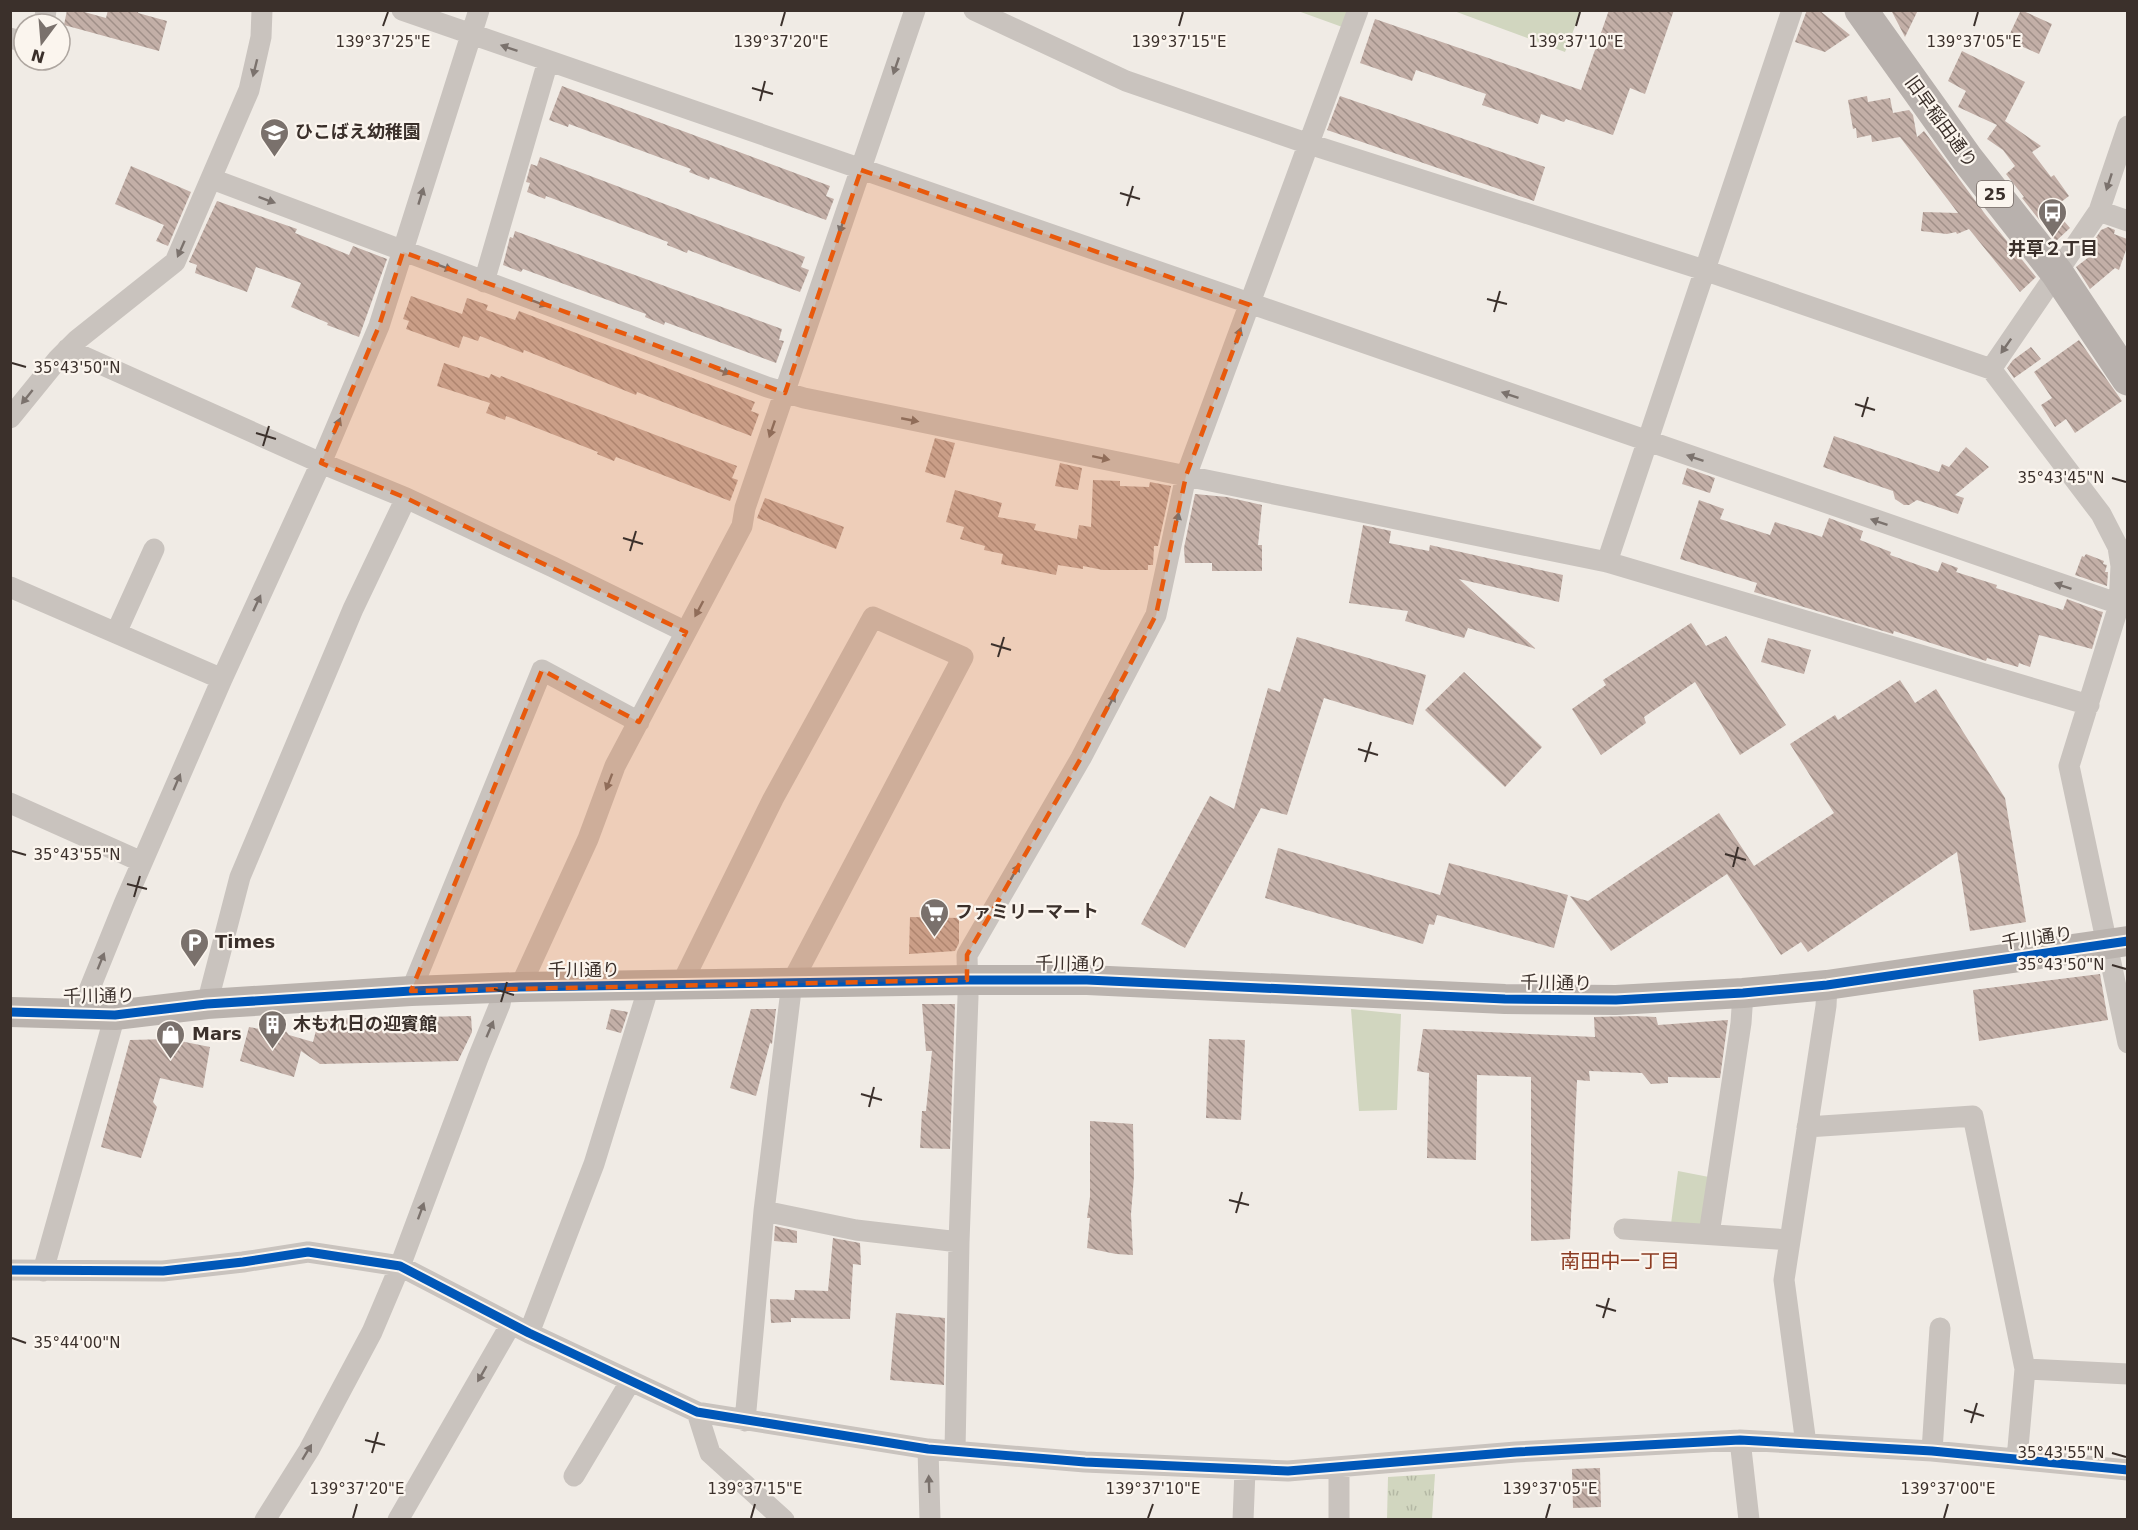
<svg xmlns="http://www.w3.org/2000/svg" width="2138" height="1530" viewBox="0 0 2138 1530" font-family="'DejaVu Sans','Noto Sans JP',sans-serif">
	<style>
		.grass { fill: url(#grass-tufts) }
		.green { fill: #d1d6bf }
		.building { fill: url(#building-back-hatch) }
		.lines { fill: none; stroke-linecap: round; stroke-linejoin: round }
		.minor { stroke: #c9c3be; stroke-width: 21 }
		.secondary { stroke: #bab3ae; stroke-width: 30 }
		.primary { stroke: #b8b1ad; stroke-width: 33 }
		.cycleway-casing { stroke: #fbf5ee; stroke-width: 13 }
		.cycleway { stroke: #0057b8; stroke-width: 9 }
		.oneway { fill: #7b726d }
		.marked { fill: #e8590c; fill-opacity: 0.2; stroke: #e8590c; stroke-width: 4.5; stroke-dasharray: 12 8; stroke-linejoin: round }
		.ticks { fill: none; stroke: #3b302b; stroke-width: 2 }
		.labels { text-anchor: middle; stroke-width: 4.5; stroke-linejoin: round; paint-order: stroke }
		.shield { fill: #fbf5ee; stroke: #756b66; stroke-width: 1.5 }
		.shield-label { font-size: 16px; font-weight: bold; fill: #3b302b }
		.street-label { font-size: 18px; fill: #3b302b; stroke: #fbf5ee }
		.poi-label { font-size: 18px; font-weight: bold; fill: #3b302b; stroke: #fbf5ee; text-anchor: start }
		.neighbourhood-label { font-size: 20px; fill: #8c3b22; stroke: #fbf5ee }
		.ticks-label { font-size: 15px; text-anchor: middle; fill: #3b302b; stroke: #fbf5ee; stroke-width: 4.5; stroke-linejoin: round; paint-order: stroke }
	</style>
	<defs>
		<pattern id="grass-tufts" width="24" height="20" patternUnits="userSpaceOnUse" patternTransform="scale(1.5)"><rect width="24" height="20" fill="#d1d6bf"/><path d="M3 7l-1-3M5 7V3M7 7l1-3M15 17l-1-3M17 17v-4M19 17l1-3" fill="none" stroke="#b4b8a4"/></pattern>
		<pattern id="building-back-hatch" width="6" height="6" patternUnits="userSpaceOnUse" patternTransform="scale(1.5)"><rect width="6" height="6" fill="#c3afa7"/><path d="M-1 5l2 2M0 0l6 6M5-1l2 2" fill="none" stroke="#a08f88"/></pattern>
	</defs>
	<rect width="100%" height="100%" fill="#f0ebe5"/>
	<path class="grass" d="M1435,1474L1432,1519H1387L1388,1477Z"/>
	<path class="green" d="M1298,11H1351L1345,28Z
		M1454,11H1581L1565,52Z
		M1351,1009L1401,1014L1397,1110L1359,1111Z
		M1678,1171L1709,1177L1702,1226L1671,1224Z"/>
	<path class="building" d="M67,10H77L106,18L108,10H139L138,13L167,21L159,51L64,25Z
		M1609,10H1674L1645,94L1630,88L1613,135L1566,119L1564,122L1541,114L1538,124L1482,105L1486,94L1416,70L1412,81L1360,63L1375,19L1581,90Z
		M1807,10H1819L1850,35L1825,52L1795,42Z
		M1891,10H1918L1905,37Z
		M2021,10L2052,24L2039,54L2007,40Z
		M1962,51L2025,82L2005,121L2041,146L2032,152L2051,177L2054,175L2069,196L2053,208L2070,228L2056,241L2022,198L2024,197L2006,174L2015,166L2003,150L1987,139L1997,125L1958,107L1966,91L1948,81Z
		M562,86L830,186L826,196L834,199L826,220L710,177L709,180L689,172L691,169L569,124L568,127L549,120Z
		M1340,96L1545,167L1534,201L1327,130Z
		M1867,96L1868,102L1890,98L1893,113L1909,110L1913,115L1917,137L1924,131L1985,214L2036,277L2020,292L1969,229L1957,234L1956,232L1947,234L1921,231L1923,212L1958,213L1900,137L1872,142L1871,135L1857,138L1856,128L1853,129L1848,100Z
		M540,157L805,257L801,267L809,270L800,292L688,250L687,253L667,245L668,242L546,196L545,199L527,192L530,183L526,182L531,164L537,166Z
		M131,166L191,192L168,246L156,241L164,225L115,204Z
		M217,201L297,229L295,233L349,255L353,246L387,259L359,337L327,325L328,323L291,307L301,283L256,267L247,292L195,273L197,265L189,262Z
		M2108,227L2115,230L2114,234L2127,239V247L2119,270L2115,268L2090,289L2076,267L2089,257L2091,245L2101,230Z
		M515,231L782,329L779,340L784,341L776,363L665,322L664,325L645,317L646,314L523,269L521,272L503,265L510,237L513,238Z
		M411,296L462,314L467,298L488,305L486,310L515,320L519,311L755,402L751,411L759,414L751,436L637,392L636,395L524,350L523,353L480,336L478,341L463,336L459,348L406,329L409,321L403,319Z
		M2079,340L2122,401L2075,433L2066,419L2055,427L2041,405L2052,398L2034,372Z
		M2031,347L2041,359L2014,378L2007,368L2013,360Z
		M444,363L489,378L491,374L500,378L501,376L737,466L732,478L738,480L730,501L616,457L614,461L597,454L598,452L506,416L505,420L486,413L490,403L437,386Z
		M1834,436L1939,472L1942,464L1949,467L1966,447L1989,467L1955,495L1964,498L1958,514L1917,500L1909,505H1904L1895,499L1893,491L1823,467Z
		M935,438L955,443L945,478L925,472Z
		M1060,463L1082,468L1078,490L1055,486Z
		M1687,468L1715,478L1710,493L1682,484Z
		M1093,480L1120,481V486L1149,487L1150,482L1171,486L1158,546H1154L1153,565H1148V570H1103L1083,566V569L1058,565L1056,575L1001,564L1003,554L984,550L985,546L960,539L964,527L946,522L955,490L1002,503L998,517L1036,524L1034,530L1077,539L1079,525L1091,527Z
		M1195,494L1227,497L1262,505L1258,545H1262V571H1212V563H1185L1184,548Z
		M765,498L844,527L836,549L757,518Z
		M1699,500L1724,509L1720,519L1770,535L1775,522L1822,537L1829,518L1863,531L1860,540L1891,552L1890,555L1938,572L1942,562L1958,568L1956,572L1997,585L1996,588L2048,605L2063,610L2067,599L2099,611L2103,612L2092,649L2039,635L2030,667L2019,663L2018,667L1987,658L1986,661L1894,631L1893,634L1754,592L1757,583L1680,559Z
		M1363,525L1391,531L1389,543L1429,551L1430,545L1563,575L1559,602L1459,579L1536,649L1468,628L1464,638L1405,621L1408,611L1349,603Z
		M2086,554L2104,561L2103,564L2107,565L2105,572H2108L2107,586L2075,575L2082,556L2084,557Z
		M1691,623L1706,646L1726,636L1786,725L1740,755L1695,682L1644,717L1646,723L1601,755L1572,709L1606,685L1603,680Z
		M1297,637L1426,675L1413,725L1324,698L1287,815L1261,808L1185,948L1141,924L1210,796L1234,809L1268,688L1280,692Z
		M1768,638L1811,650L1804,674L1761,662Z
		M1464,672L1542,747L1505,787L1425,710Z
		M1900,680L1915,703L1936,689L2005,798L2026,922L1970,931L1957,852L1808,952L1801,942L1781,955L1727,874L1611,951L1570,896L1588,901L1719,813L1754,866L1834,813L1790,744L1835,715L1838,720Z
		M1278,848L1440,895L1449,863L1568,895L1554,948L1437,915L1434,925L1429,924L1423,944L1265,898Z
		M910,917L959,918V943L955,951L909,954Z
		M2100,974L2108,1020L1979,1041L1973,990Z
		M922,1004H955L950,1149L920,1148L922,1111H926L932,1051H926Z
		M611,1009L628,1012L621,1033L606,1029Z
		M751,1009H776L772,1044L770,1043L756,1096L730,1088Z
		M471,1016L472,1032L458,1061L320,1064L301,1051L294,1077L240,1061L249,1027L265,1030L271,1026L285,1030L289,1035L313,1042L319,1019Z
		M1634,1016L1656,1017L1658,1025L1728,1020L1720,1078L1668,1077V1083L1651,1084L1642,1073L1589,1071L1590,1081L1577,1080L1570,1239L1531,1241V1077L1477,1075L1476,1160L1427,1158L1429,1073L1417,1071L1423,1029L1595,1037L1594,1017Z
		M170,1039L210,1047L203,1088L160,1078L153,1102L157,1107L141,1158L101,1147L130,1040Z
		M1209,1039L1245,1040L1241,1120L1206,1118Z
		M1090,1121L1133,1124L1134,1176L1131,1214L1133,1255L1116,1254L1087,1248L1090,1218H1087L1090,1197Z
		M775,1226L797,1231V1243L774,1241Z
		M833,1238L860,1243L861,1265L853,1264L850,1319L791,1318V1322L771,1323L770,1299L794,1300L795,1290L828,1291Z
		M896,1313L945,1318L944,1385L890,1380Z
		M1600,1468L1601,1507L1573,1508L1572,1469Z"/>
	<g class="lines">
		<path class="minor" d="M402,10L2128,607
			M974,10L1126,81L1309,144L1704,270L1991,369L2101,514L2118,547L2121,566L2119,605L2069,766L2128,1043
			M44,24L46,10
			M10,38L24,42
			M212,179L767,387L804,398L1607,562L2089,705
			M2099,211L2128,221
			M484,282L548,61
			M67,349L321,463L406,498L553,567L686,632
			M1991,369L2099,211L2128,126
			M10,418L58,359L77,340L175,262L249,90L261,37L262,10
			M1607,562L1792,10
			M10,587L222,679
			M116,633L154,549
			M10,803L142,862
			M681,985L773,799L873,617L963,657L792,982L764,1211L745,1421
			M520,987L588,839L615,766L742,526L745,508L915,10
			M411,991L542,670L639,722
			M207,1004L240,877L353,609L406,498
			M79,1015L124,904L222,679L321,463L379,326L479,10
			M1807,1127L1973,1116L2025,1369L2017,1459
			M764,1211L856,1230L959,1242
			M1624,1229L1790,1240
			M1709,1234L1741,1023L1743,993
			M10,1270L163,1271L243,1262L308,1252L400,1266L529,1333L697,1412L928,1449L1085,1462L1288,1471L1516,1452L1740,1440L1932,1451L2128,1470
			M43,1271L115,1015
			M529,1333L594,1164L649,986
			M2025,1369L2128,1374
			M697,1412L710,1453L784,1520
			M1740,1440L1749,1520
			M1806,1444L1784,1280L1826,1006L1827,985
			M928,1449L930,1520
			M955,1451L959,1242L968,997L967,955L1081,758L1156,615L1186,476L1358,10
			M1932,1451L1940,1328
			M1339,1467V1520
			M574,1476L630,1382
			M265,1520L309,1450L372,1332L400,1266L478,1058L500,1004L503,988
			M398,1520L511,1324
			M1243,1520L1245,1470"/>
		<path class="secondary" d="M10,1012L115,1015L207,1004L411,991L520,987L967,980H1087L1505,999L1616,1000L1743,993L1827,985L2128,941"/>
		<path class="primary" d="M1861,10L1968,160L2057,273L2128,379"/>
		<defs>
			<path id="cycleway" d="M10,1012L115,1015L207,1004L411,991L520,987L967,980H1087L1505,999L1616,1000L1743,993L1827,985L2128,941
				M10,1270L163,1271L243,1262L308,1252L400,1266L529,1333L697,1412L928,1449L1085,1462L1288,1471L1516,1452L1740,1440L1932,1451L2128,1470"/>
		</defs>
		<use href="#cycleway" class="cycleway-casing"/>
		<use href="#cycleway" class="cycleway"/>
	</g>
	<defs><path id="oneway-solid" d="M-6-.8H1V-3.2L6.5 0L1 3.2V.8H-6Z" transform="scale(1.5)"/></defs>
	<g class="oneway">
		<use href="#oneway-solid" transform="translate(509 48) rotate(-161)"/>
		<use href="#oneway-solid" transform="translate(896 66) rotate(109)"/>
		<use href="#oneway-solid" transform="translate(255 68) rotate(104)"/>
		<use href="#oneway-solid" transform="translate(2109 182) rotate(108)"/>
		<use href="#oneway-solid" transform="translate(421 196) rotate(-73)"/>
		<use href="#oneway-solid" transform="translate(267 200) rotate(20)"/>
		<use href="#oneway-solid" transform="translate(842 225) rotate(109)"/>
		<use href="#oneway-solid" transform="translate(181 249) rotate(114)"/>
		<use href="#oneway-solid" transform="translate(444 267) rotate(20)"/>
		<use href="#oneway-solid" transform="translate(539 303) rotate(20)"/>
		<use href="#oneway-solid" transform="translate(1238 336) rotate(-70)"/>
		<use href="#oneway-solid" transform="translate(2006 346) rotate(125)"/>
		<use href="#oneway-solid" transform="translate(722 371) rotate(20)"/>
		<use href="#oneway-solid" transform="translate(1510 395) rotate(-161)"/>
		<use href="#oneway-solid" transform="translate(27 397) rotate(129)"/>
		<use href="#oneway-solid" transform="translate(910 420) rotate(11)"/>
		<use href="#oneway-solid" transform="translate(337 426) rotate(-67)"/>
		<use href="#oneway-solid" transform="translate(772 429) rotate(109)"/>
		<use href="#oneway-solid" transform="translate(1101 458) rotate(12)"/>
		<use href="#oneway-solid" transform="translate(1695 458) rotate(-161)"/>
		<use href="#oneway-solid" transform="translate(1177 521) rotate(-78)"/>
		<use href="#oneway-solid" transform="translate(1879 522) rotate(-161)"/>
		<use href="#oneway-solid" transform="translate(2063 586) rotate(-161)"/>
		<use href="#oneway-solid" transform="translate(257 603) rotate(-65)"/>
		<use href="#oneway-solid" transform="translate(699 609) rotate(118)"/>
		<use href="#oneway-solid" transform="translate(1111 702) rotate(-62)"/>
		<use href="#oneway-solid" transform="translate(177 782) rotate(-67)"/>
		<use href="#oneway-solid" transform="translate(609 782) rotate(111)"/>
		<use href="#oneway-solid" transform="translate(1015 872) rotate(-60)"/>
		<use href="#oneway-solid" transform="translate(101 961) rotate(-68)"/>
		<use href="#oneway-solid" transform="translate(490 1029) rotate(-67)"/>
		<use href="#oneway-solid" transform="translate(421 1211) rotate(-70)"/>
		<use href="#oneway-solid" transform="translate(482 1374) rotate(120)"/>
		<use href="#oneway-solid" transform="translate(307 1452) rotate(-59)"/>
		<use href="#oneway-solid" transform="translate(929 1484) rotate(-92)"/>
	</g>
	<path class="marked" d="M861,170L1250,305L1186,476L1156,615L1081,758L967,955V980L411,991L542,670L639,722L686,632L406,498L321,463L379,326L403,252L785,393Z"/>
	<path class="ticks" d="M383,26L388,12M781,26L785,12M1179,26L1183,12M1576,26L1580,12M1974,26L1978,12M752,88L773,94M760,101L765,81M1120,193L1140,199M1127,206L1133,186M1487,299L1507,304M1494,312L1500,291M12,363L26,367M1855,404L1875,410M1862,417L1868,397M256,433L276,439M263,446L269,426M2112,478L2126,482M623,538L643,544M630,551L636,531M991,644L1011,650M998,657L1004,637M1358,749L1378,755M1365,762L1371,742M12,851L26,855M1725,854L1746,860M1733,867L1738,847M127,884L147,889M134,897L140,876M2112,965L2126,969M494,989L514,995M501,1002L507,982M861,1094L882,1100M869,1107L874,1087M1229,1200L1249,1205M1236,1213L1242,1192M1596,1305L1616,1311M1603,1318L1609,1298M12,1338L26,1343M1964,1410L1984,1416M1971,1423L1977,1403M365,1440L385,1445M372,1453L378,1432M2112,1453L2126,1457M353,1518L357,1504M751,1518L755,1504M1148,1518L1153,1504M1546,1518L1550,1504M1944,1518L1948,1504"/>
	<defs>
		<symbol id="school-pin" viewBox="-11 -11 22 30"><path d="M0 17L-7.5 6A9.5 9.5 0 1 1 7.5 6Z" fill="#7a716c" stroke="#fbf5ee"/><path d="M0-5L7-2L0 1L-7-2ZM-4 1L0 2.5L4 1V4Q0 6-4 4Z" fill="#fff"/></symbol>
		<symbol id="bus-pin" viewBox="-11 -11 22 30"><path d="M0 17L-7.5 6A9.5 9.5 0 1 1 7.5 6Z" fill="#7a716c" stroke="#fbf5ee"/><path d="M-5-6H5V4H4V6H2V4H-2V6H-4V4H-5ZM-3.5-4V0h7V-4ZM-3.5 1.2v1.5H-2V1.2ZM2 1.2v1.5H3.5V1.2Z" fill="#fff"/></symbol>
		<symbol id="supermarket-pin" viewBox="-11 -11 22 30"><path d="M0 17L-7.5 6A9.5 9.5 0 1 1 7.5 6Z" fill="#7a716c" stroke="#fbf5ee"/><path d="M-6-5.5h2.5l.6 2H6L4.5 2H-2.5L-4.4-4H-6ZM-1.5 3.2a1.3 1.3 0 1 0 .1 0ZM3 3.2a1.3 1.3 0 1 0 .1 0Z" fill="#fff"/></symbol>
		<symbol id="parking-pin" viewBox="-11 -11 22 30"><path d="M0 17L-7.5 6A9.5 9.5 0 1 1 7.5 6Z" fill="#7a716c" stroke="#fbf5ee"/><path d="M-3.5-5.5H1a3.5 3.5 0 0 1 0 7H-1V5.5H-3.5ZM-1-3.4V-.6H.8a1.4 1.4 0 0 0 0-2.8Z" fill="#fff"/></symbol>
		<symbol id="building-pin" viewBox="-11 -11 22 30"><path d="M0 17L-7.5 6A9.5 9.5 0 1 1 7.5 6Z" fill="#7a716c" stroke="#fbf5ee"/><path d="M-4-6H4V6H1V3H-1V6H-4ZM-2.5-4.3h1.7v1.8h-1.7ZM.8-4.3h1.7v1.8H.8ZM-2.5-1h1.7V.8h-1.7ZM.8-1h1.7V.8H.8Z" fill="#fff"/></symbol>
		<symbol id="shop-pin" viewBox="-11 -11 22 30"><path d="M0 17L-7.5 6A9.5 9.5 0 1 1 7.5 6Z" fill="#7a716c" stroke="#fbf5ee"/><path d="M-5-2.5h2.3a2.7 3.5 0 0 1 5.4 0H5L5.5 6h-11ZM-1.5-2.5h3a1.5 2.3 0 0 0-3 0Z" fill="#fff"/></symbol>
	</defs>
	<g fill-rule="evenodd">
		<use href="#school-pin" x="258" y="116" width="33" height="45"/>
		<use href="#bus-pin" x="2036" y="196" width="33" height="45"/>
		<use href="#supermarket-pin" x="918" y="896" width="33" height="45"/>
		<use href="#parking-pin" x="178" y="926" width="33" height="45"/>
		<use href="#building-pin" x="256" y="1008" width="33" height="45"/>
		<use href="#shop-pin" x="154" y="1018" width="33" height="45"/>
	</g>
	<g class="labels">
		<rect class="shield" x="1977" y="181" width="36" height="26" rx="4.5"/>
		<g class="shield-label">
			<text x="1995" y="200">25</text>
		</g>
		<g class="street-label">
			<text transform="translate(1941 122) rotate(54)" y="6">旧早稲田通り</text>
			<text transform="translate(2037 938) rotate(-8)" y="6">千川通り</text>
			<text transform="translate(1071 964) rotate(1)" y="6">千川通り</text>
			<text x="584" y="976">千川通り</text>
			<text transform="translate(1556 983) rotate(1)" y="6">千川通り</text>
			<text transform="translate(99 996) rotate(-1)" y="6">千川通り</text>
		</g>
		<g class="poi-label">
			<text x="295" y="138">ひこばえ幼稚園</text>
			<text x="2053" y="255" text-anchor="middle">井草２丁目</text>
			<text x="955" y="918">ファミリーマート</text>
			<text x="215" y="948">Times</text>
			<text x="293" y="1030">木もれ日の迎賓館</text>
			<text x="192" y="1040">Mars</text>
		</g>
		<g class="neighbourhood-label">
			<text x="1620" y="1268">南田中一丁目</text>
		</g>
	</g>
	<g class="ticks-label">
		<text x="383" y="47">139°37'25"E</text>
		<text x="781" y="47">139°37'20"E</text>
		<text x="1179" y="47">139°37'15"E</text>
		<text x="1576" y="47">139°37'10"E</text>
		<text x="1974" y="47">139°37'05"E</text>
		<text x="77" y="373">35°43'50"N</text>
		<text x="2061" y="483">35°43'45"N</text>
		<text x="77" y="860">35°43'55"N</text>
		<text x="2061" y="970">35°43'50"N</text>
		<text x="77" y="1348">35°44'00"N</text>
		<text x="2061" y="1458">35°43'55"N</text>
		<text x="357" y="1494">139°37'20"E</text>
		<text x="755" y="1494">139°37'15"E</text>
		<text x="1153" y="1494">139°37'10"E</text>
		<text x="1550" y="1494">139°37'05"E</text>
		<text x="1948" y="1494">139°37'00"E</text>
	</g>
	<rect width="2138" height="1530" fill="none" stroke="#3b302b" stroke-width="24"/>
	<g transform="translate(42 42) rotate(196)"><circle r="28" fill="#fbf5ee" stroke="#aea6a0" stroke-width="1.5"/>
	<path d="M0-4.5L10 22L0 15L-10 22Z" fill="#7a716c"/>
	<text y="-9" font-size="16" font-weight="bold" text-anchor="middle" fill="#3b302b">N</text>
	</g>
</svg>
